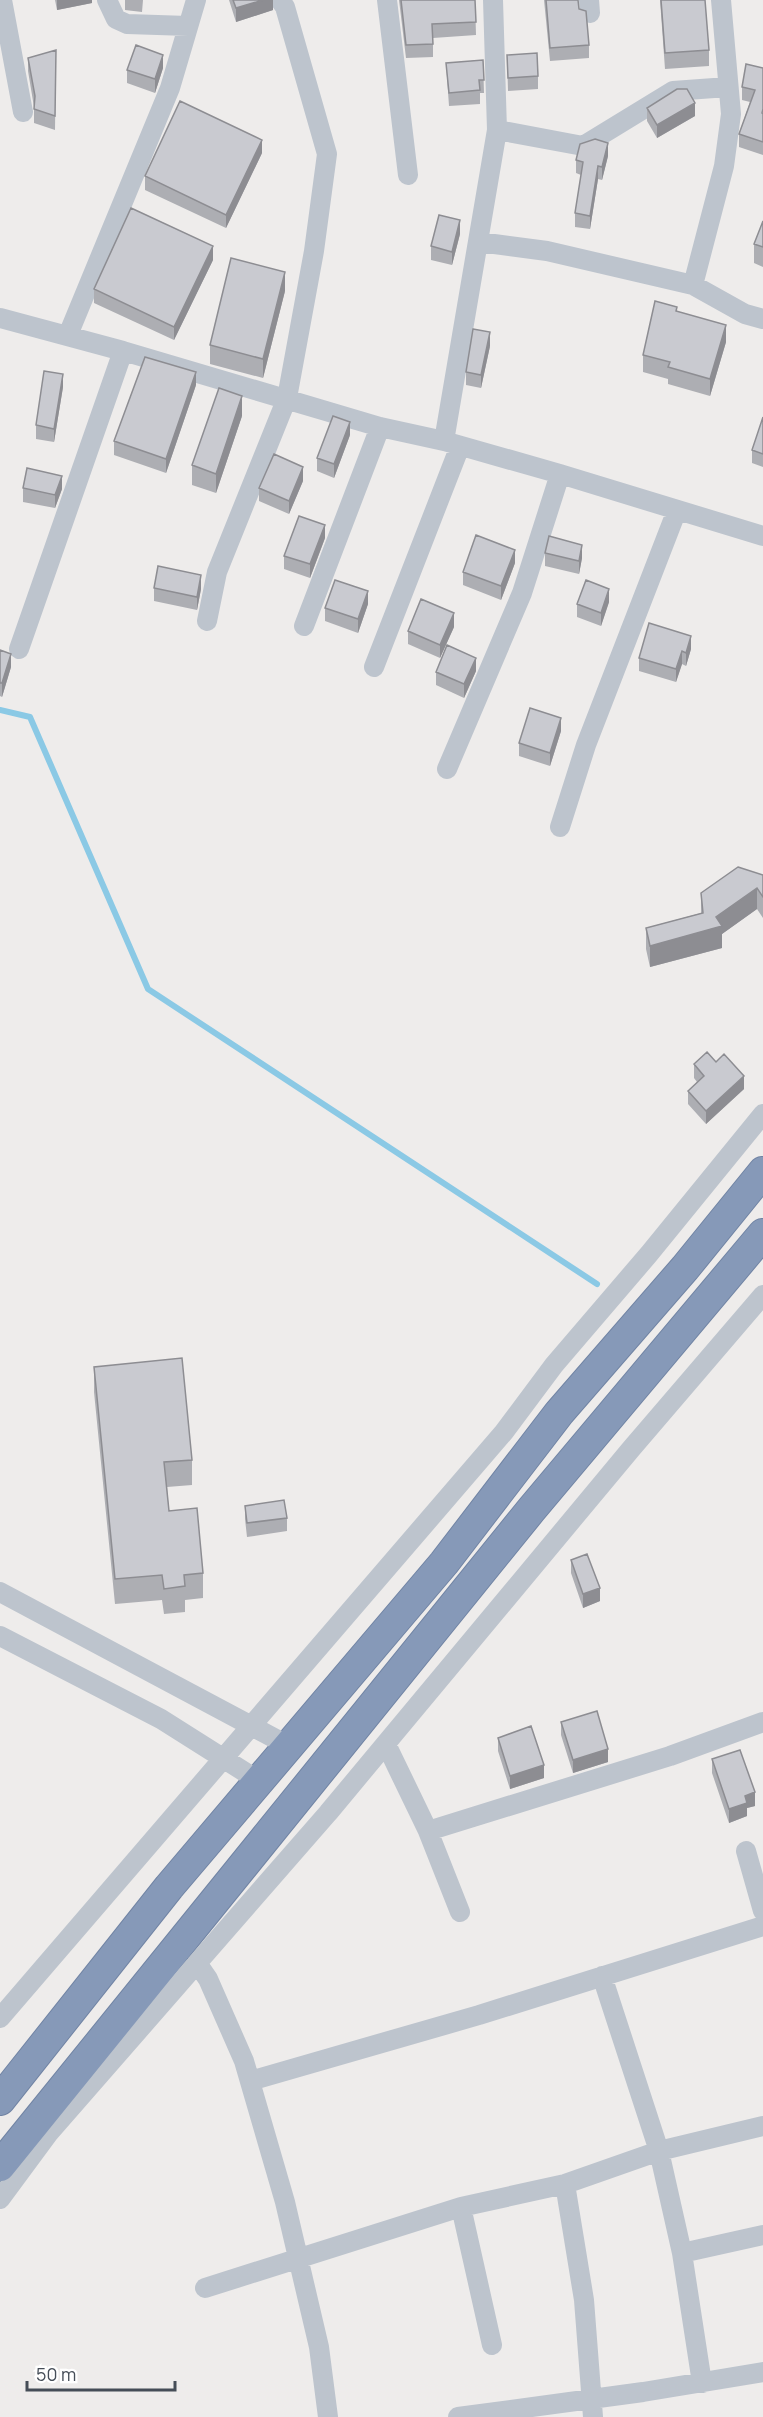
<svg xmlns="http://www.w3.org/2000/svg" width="763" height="2417" viewBox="0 0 763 2417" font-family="Manrope,sans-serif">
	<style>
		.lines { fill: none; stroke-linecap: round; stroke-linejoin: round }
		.stream { stroke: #8bc9e5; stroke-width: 6 }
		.highway-casing { stroke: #7184a4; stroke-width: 32 }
		.minor { stroke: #bdc4cd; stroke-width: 20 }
		.highway { stroke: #8699b8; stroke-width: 30 }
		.wall { fill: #adaeb3 }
		.shaded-wall { fill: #8d8d92 }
		.building { fill: #c9cad0; stroke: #8d8d92; stroke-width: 1.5 }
	</style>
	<rect width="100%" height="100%" fill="#eeeceb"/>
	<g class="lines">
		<path class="stream" d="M0,710L30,717L148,989L597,1284"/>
		<defs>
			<path id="highway" d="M0,2100L169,1887L444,1563L559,1413L685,1268L763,1172
				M0,2166L531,1510L763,1234"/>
		</defs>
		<use href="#highway" class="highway-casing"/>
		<path class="minor" d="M2,0L23,112
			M107,0L116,19L127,24L188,26
			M387,0L408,175
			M493,0L497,130
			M589,0L590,13
			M728,87L673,91L583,146L497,130L444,441L560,474L763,536
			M479,242L547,251L693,285L745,314L763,319
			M693,285L724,166L731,114L721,0
			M0,318L123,351L380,427L444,441
			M68,335L170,88L196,0
			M207,621L217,572L287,398L314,251L327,154L285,7L280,0
			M304,626L380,427
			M19,649L123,351
			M374,667L460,446
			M447,769L522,593L560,474
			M560,827L586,745L677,510
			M0,1592L289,1746
			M0,1636L161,1719L259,1781
			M386,1744L428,1831L460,1912
			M428,1831L670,1756L763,1722
			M746,1851L763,1911
			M197,1963L208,1979L244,2061L285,2202L319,2347L328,2417
			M602,1976L659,2151L682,2253L702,2383
			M0,2018L504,1432L554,1365L649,1254L763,1114
			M250,2081L479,2015L763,1926
			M565,2184L584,2300L593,2417
			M0,2199L48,2134L328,1813L631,1449L763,1295
			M461,2207L492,2345
			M682,2253L763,2235
			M205,2288L461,2207L565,2184L659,2151L763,2126
			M458,2417L643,2392L763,2372"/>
		<use href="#highway" class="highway"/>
	</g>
	<path class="wall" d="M55,0H92V3L57,10Z
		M125,0H143L142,12L125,10Z
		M229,0H273V10L236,22Z
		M399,0H475L476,35L433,38V57L406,58Z
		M544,0H578L579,9L589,45V58L550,61Z
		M660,0H705L709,50V66L665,69Z
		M56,50L55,130L34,123V107L28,71V58Z
		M507,55L538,76V89L508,91Z
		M483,60L484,93H480V104L449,106L446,63Z
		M163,68L155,93L127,83V70Z
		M763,68V155L739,147V134L750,102L742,100V87Z
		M647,108L695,116L657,138L647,121Z
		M262,153L226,228L145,190V176Z
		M608,156L602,180L598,179L590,229L575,227V213L581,175L576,173V160Z
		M763,221V267L754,263V244Z
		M460,234L452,265L431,260V246Z
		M213,260L174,340L94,303V289Z
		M285,291L263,378L210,364V345Z
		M677,311L726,342L710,396L668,384V379L643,372V355Z
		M490,346L481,388L466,385V372Z
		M196,385L166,473L114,455V441Z
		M63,387L54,442L36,439V425Z
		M242,416L216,493L192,485V465Z
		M763,417V467L752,463V450Z
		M350,435L334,478L317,471V458Z
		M303,481L289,514L259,501V488Z
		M23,488L62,489L55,508L23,502Z
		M325,538L310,578L284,569V556Z
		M545,553L582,558L579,574L545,566Z
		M515,563L501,600L463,585V572Z
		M154,588L201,589L197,610L154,601Z
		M609,602L601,626L577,617V604Z
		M368,604L358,633L325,621V608Z
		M454,627L440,658L408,644V631Z
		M691,649L686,666L682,664L676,682L639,671V658Z
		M0,650L11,667L2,697L0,696Z
		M476,671L464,698L436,685V672Z
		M561,731L550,766L519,756V743Z
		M763,875V918L757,909L722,934V948L650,967L646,949V928L701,913V893Z
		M694,1064L744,1089L706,1124L688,1104V1091L697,1082L694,1078Z
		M94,1367L192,1460V1485L167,1487L169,1511L203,1573V1598L185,1600V1612L164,1614L162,1600L115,1604L94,1392Z
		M245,1506L287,1518V1531L247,1537L245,1519Z
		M571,1560L600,1601L583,1608L571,1573Z
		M561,1722L608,1762L573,1773L561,1735Z
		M498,1738L544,1778L510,1789L498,1751Z
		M712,1759L755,1806L747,1808V1816L729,1823L712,1773Z"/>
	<path class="shaded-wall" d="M57,0H92V3L57,10Z
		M263,0H273V10L236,22V8Z
		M163,55V68L155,93V79Z
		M695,103V116L657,138V125Z
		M262,140V153L226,228V215Z
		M608,143V156L602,180V167Z
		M598,166V179L590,229V216Z
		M460,220V234L452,265V252Z
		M213,246V260L174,340V327Z
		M285,272V291L263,378V359Z
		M726,325V342L710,396V379Z
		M490,332V346L481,388V375Z
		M196,372V385L166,473V459Z
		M63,374V387L54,442V429Z
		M242,396V416L216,493V474Z
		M350,422V435L334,478V464Z
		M303,467V481L289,514V501Z
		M62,476V489L55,508V495Z
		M325,525V538L310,578V564Z
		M582,545V558L579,574V561Z
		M515,550V563L501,600V586Z
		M201,575V589L197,610V597Z
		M609,589V602L601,626V613Z
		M368,591V604L358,633V619Z
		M454,613V627L440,658V645Z
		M691,636V649L686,666V653Z
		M682,651V664L676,682V669Z
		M11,654V667L2,697V683Z
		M476,658V671L464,698V684Z
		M561,718V731L550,766V753Z
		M757,888V909L722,934V948L650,967V946L716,917Z
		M744,1076V1089L706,1124V1111Z
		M600,1588V1601L583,1608V1594Z
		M608,1749V1762L573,1773V1760Z
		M544,1765V1778L510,1789V1776Z
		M755,1792V1806L747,1808V1816L729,1823V1809L745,1796Z"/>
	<path class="building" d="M233,0H263L236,8Z
		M401,0H475L476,22L432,24L433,44L406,45Z
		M546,0H578L579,9L586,11L589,45L550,48Z
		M661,0H705L709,50L665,53Z
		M136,45L163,55L155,79L127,70Z
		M56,50L55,116L34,109L35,96L28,58Z
		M537,53L538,76L508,78L507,55Z
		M483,60L484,80H479L480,90L449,93L446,63Z
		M746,64L763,68V109L762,113L763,114V142L739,134L755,90L742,87Z
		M677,89H687L695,103L657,125L647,108Z
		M180,101L262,140L226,215L145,176Z
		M595,139L608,143L602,167L598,166L590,216L575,213L583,162L576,160L580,144Z
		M131,208L213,246L174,327L94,289Z
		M439,215L460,220L452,252L431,246Z
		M763,221V247L754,244Z
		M231,258L285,272L263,359L210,345Z
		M655,301L677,307L676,311L726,325L710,379L668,367L670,362L643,355Z
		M473,329L490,332L481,375L466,372Z
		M145,357L196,372L166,459L114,441Z
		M44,371L63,374L54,429L36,425Z
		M219,388L242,396L216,474L192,465Z
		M333,416L350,422L334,464L317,458Z
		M763,417V454L752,450Z
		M274,454L303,467L289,501L259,488Z
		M27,468L62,476L55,495L23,488Z
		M299,516L325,525L310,564L284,556Z
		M476,535L515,550L501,586L463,572Z
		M549,536L582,545L579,561L545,553Z
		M158,566L201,575L197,597L154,588Z
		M335,580L368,591L358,619L325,608Z
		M586,580L609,589L601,613L577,604Z
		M421,599L454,613L440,645L408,631Z
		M649,623L691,636L686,653L682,651L676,669L639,658Z
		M447,645L476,658L464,684L436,672Z
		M0,650L11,654L2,683H0Z
		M530,708L561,718L550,753L519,743Z
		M738,867L763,875V897L757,888L716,917L722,926L650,946L646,928L703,913L701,893Z
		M707,1052L716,1062L724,1054L744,1076L706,1111L688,1091L704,1076L694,1064Z
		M182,1358L192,1460L164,1462L169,1511L197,1508L203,1573L184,1575L185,1586L164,1589L162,1575L115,1579L94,1367Z
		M284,1500L287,1518L247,1523L245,1506Z
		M587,1554L600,1588L583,1594L571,1560Z
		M597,1711L608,1749L573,1760L561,1722Z
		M531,1726L544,1765L510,1776L498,1738Z
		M740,1750L755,1792L745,1796L747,1803L729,1809L712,1759Z"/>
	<path d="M27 2381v9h148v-9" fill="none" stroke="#454d57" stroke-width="3"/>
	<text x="36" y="2381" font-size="18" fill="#454d57" stroke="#ffffff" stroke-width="4.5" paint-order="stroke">50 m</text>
</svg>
